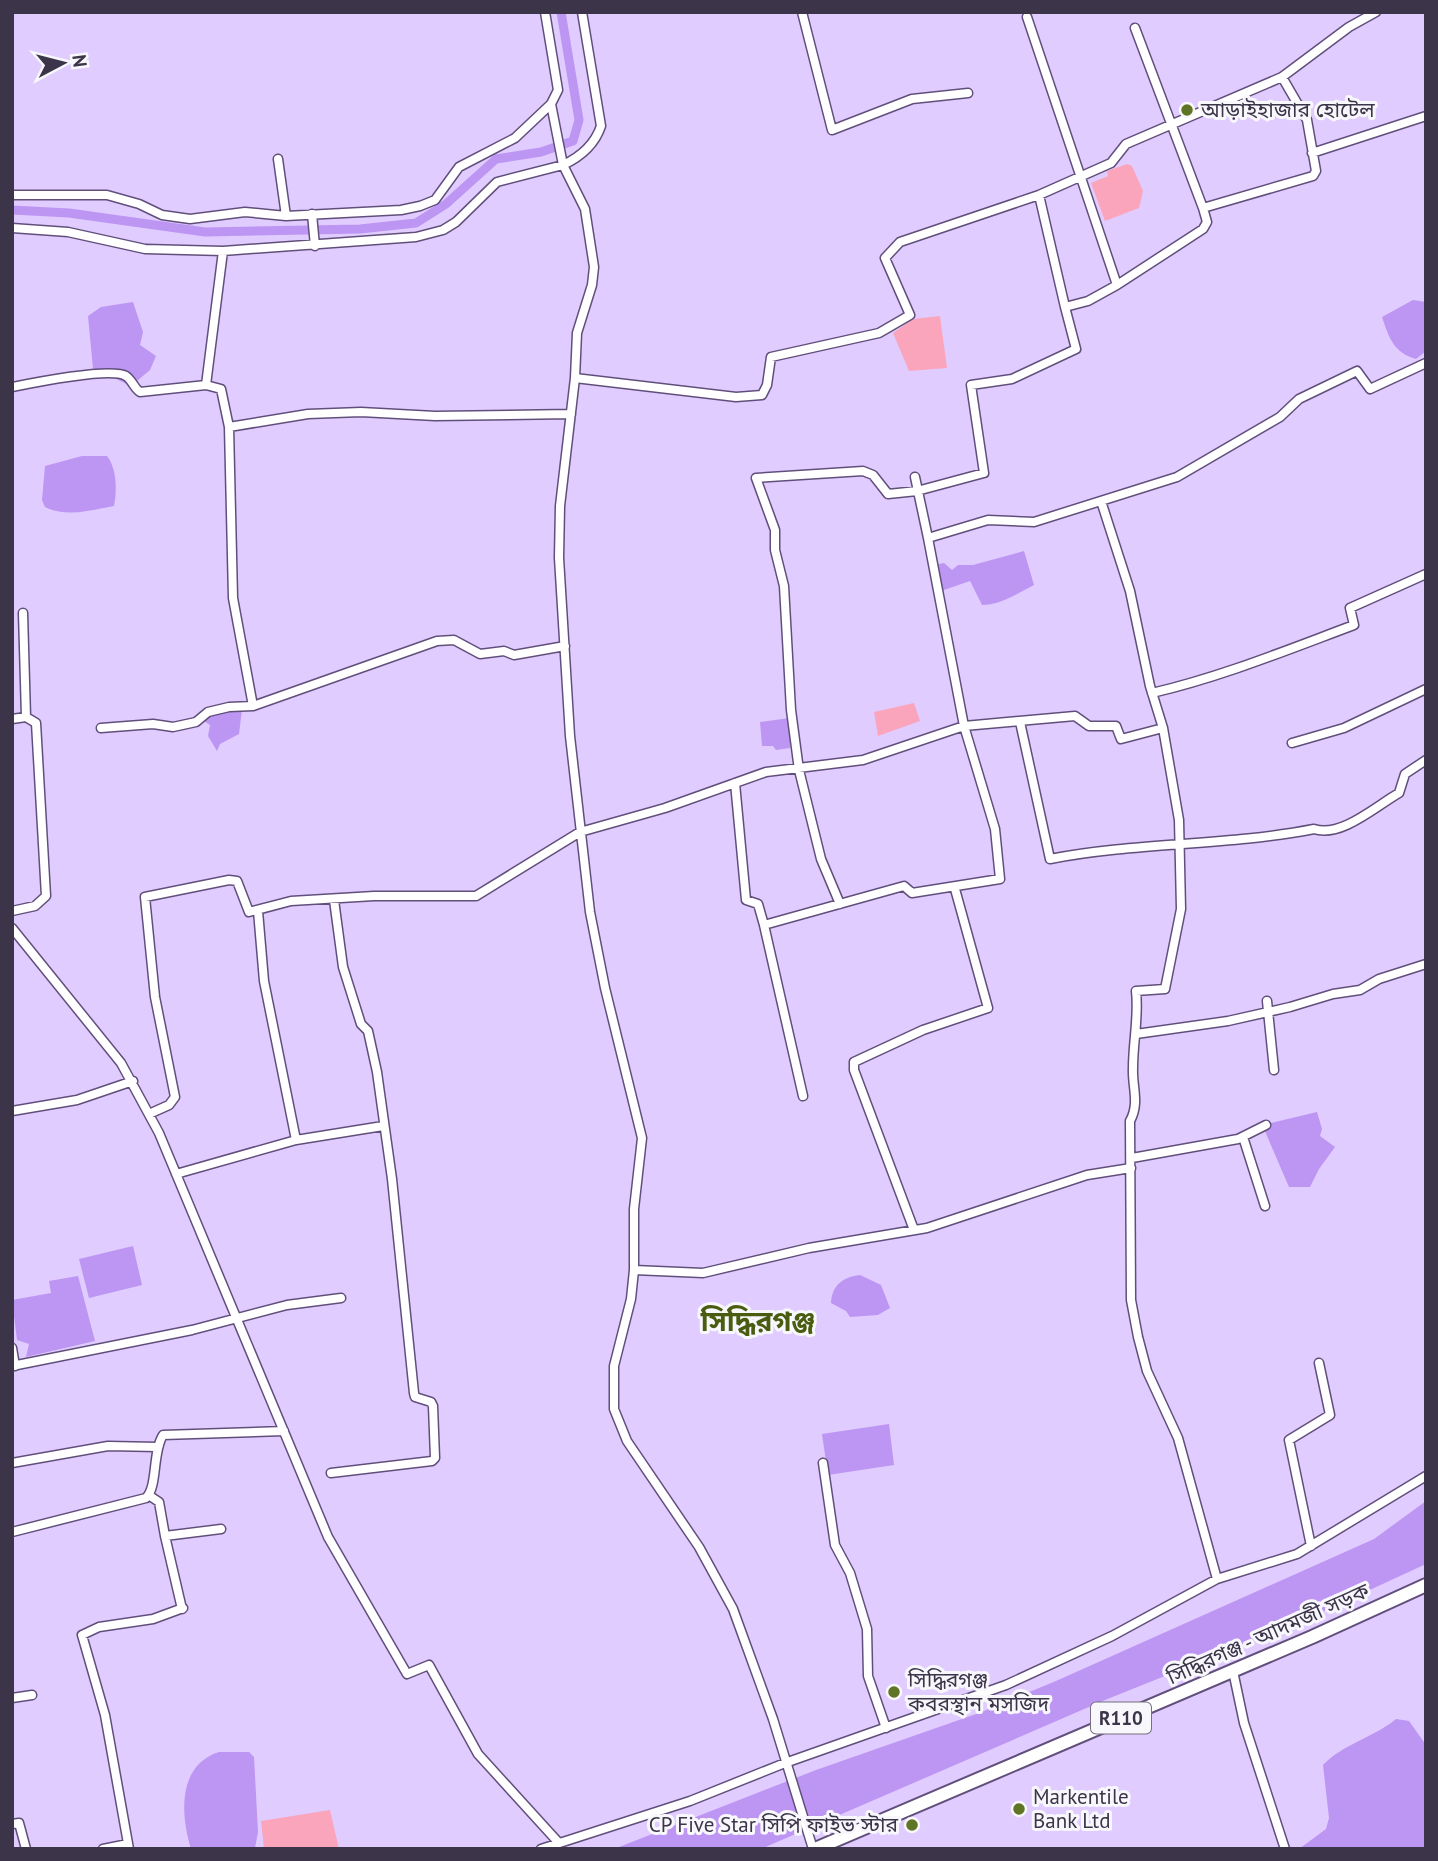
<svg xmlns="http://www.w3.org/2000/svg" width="1438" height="1861" viewBox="0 0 1438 1861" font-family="'PT Sans','Noto Sans Bengali',sans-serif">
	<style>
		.green { fill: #faa5bc }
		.water { fill: #bd95f3 }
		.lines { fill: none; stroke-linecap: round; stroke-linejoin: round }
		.canal { stroke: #bd95f3; stroke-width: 9 }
		.minor-casing { stroke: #614f7b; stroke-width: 11 }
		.primary-casing { stroke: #614f7b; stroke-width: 16 }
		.minor { stroke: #fff; stroke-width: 8 }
		.primary { stroke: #fff; stroke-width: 12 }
		.poi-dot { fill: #5f7424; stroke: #f8f7fc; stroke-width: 2.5 }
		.labels { text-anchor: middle; stroke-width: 6; stroke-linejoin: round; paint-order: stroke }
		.shield { fill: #f8f7fc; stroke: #746e7e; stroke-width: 2 }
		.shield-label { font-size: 19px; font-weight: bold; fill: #3c3448 }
		.poi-label { font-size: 21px; fill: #3c3448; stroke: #f8f7fc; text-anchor: start }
		.street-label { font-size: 21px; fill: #3c3448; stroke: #f8f7fc }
		.district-label { font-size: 28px; font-weight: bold; fill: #4a5c10; stroke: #f8f7fc }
	</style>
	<rect width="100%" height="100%" fill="#e0ccff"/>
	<path class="green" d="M1127,164L1132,166L1143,191L1139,208L1105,221L1091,183L1108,176L1107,171Z
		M940,316L947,368L909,371L893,333L913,319Z
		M914,703L920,721L878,736L874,712Z
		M330,1810L339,1849H264L261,1821Z"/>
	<path class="water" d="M1413,300L1426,302V351L1416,359C1394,353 1389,338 1382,317Z
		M133,302L143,332L140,345L156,356L150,370L131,386L112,377L94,379L88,316L101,307Z
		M82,456H107C117,469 117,490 114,506C90,510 68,518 45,507L42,500L45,466Z
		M1024,551L1034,585C1018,593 1001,605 982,605L970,581L941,591L934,565L944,563L952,570L958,565H973Z
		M242,709L239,734L220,744L217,751L208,736L210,725L201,719L208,713Z
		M790,718V748L776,750L773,746H762L760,722Z
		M1317,1112L1322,1129L1320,1136L1335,1147L1319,1169L1310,1187H1289L1264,1129L1271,1123Z
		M133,1246L142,1285L89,1298L79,1259Z
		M860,1275L881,1285L890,1308L878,1315L850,1317L846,1311L831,1303C832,1285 843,1277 860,1275Z
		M78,1276L95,1341L26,1357L29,1344L17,1340L12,1300L51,1293L49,1281Z
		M889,1424L894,1465L828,1475L822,1434Z
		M1426,1501V1564L1307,1619L1105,1700L761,1849H614L816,1770L979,1713L1056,1681L1374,1539Z
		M1396,1719L1409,1721L1426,1745V1849H1299L1326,1829L1329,1818L1323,1765C1343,1744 1373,1738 1396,1719Z
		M219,1752H249L254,1757L258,1832L255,1848L191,1849C180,1813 178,1765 219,1752Z"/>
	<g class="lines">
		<path class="canal" d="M12,210L69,213L205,232L360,229L416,223L446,204L496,159L541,152L573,141L579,120L561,12"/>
		<defs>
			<path id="minor" d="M802,12L832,130L912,99L968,93
				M1135,28L1203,208L1313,176L1316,171L1307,120L1282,77L1349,27L1376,12
				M551,104L563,165C580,157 595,144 601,126L582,12
				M1312,153L1426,116
				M278,159L286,216
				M12,195H107L139,204L162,215L190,219L245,212L286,216L401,210L420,206L435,200L459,167L515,138L551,104L558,90L545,12
				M1039,195L1065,307
				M312,214L315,246
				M12,228L68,232L145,249L223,251L416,237L443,230L456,222L497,182L563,165L585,209L594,267L592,285L577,333L575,378L560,506L559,558L570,736L590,912L605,988L642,1138L634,1209V1270L631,1299L614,1366V1409L627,1441L699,1547L733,1609L773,1719L813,1849
				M1117,285L1203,229L1207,222L1203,208
				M575,378L736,397L762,395L767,385L771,357L879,333L910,315L885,258L900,242L1039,195L1111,163L1126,144L1282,77
				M206,385L223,251
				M12,387C32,383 111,367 126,376C132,380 134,388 140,392L206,385L221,389L229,427L308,414L361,412L435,416L571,414
				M229,427L233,598L253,706L437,641L454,640L480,654L504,651L514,655L565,646
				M915,477L928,538
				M1101,501L1130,591L1150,686L1163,728L1179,820L1181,909L1165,989L1136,991C1139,1017 1133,1041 1133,1068C1132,1087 1140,1103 1130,1121L1131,1300L1138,1337L1147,1371L1178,1438L1217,1579
				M1152,693C1221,677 1287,650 1354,625L1350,608L1426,574
				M12,719L26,717L23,613
				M1020,722L1050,859C1138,842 1227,846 1314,829C1341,838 1376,806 1399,793L1405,774L1426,760
				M101,728L153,724L173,727L196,722L208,712L229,707L253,706
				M1292,743L1344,728L1426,689
				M735,783L746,900L758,904L764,925L904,886L912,893L1000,879L995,829L964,726L928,538L988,520L1034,522L1177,477L1280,417L1299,399L1357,371L1370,389L1426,363
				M840,904L821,859L799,770L791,710L784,586L775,550V530L756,478L863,471L873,475L888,494L917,491L984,473L971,385L1012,379L1076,349L1065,307L1088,301L1117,285L1027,17
				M12,911L35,906L46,896L36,723L26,717
				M258,911L264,981L296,1140L383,1126
				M764,925L803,1096
				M12,928L121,1063L159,1133L328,1537L407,1674L429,1665L478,1754L558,1842
				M1267,1001L1274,1070
				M1136,1034L1228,1021L1290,1007L1333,994L1360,990L1379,979L1426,964
				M12,1111L77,1100L133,1081
				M149,1114L169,1105L175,1097L155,997L145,897L229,880L237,881L249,912L291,901L374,896H476L580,832L665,808L766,772L863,760L964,726L1075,716L1089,726H1116L1121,739L1163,728
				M1243,1137L1265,1206
				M1132,1158L1238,1139L1266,1125
				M176,1174L296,1140
				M914,1230L854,1070V1062L923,1030L988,1008L955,889
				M634,1270L703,1273L809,1248L927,1228L1087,1175L1131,1168
				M12,1348L15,1366
				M12,1366L192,1330L287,1305L341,1298
				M12,1463L108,1446L158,1447
				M823,1463L835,1545L850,1573L867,1629L868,1676L886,1728
				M331,1473L432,1461L435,1458L433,1406L431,1402L415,1397L414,1393L392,1179L377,1072L368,1031L361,1024L343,967L334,900
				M150,1496L159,1502L165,1536L221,1529
				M12,1532L146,1498C158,1486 152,1453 163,1435L284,1431
				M165,1536L182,1609
				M1311,1546L1289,1440L1330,1415L1319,1363
				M1233,1671L1244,1723L1285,1849
				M12,1698L32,1695
				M12,1824L19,1823L26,1849
				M103,1849L128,1844
				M129,1849L105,1715L82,1635L99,1627L153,1619L183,1608
				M541,1849L690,1801L785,1763L1006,1685L1112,1636L1217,1579L1297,1554L1426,1476"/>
			<path id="primary" d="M815,1849L1312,1637L1426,1585"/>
		</defs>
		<use href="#minor" class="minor-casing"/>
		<use href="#primary" class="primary-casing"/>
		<use href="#minor" class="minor"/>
		<use href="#primary" class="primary"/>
	</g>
	<g class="poi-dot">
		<circle cx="1187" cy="110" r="7"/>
		<circle cx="894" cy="1692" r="7"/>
		<circle cx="1019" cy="1809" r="7"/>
		<circle cx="912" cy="1825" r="7"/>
	</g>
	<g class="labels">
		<rect class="shield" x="1091" y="1702.5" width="60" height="31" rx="5"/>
		<g class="shield-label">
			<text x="1121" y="1725">R110</text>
		</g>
		<g class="poi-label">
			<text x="1201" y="117">আড়াইহাজার হোটেল</text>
			<text x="908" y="1687">সিদ্ধিরগঞ্জ<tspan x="908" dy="24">কবরস্থান মসজিদ</tspan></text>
			<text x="1033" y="1804">Markentile<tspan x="1033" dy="24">Bank Ltd</tspan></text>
			<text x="898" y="1832" text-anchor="end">CP Five Star সিপি ফাইভ স্টার</text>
		</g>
		<g class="street-label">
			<text transform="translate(1268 1634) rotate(-24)" y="7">সিদ্ধিরগঞ্জ - আদমজী সড়ক</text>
		</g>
		<g class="district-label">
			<text x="758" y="1331">সিদ্ধিরগঞ্জ</text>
		</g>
	</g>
	<rect width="1438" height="1861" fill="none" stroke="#3c3448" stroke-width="28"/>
	<g transform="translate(63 63) rotate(83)" stroke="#f8f7fc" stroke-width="5" paint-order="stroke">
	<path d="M0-5L12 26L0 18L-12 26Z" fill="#3c3448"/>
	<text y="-10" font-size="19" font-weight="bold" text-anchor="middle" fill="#3c3448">N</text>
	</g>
</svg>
